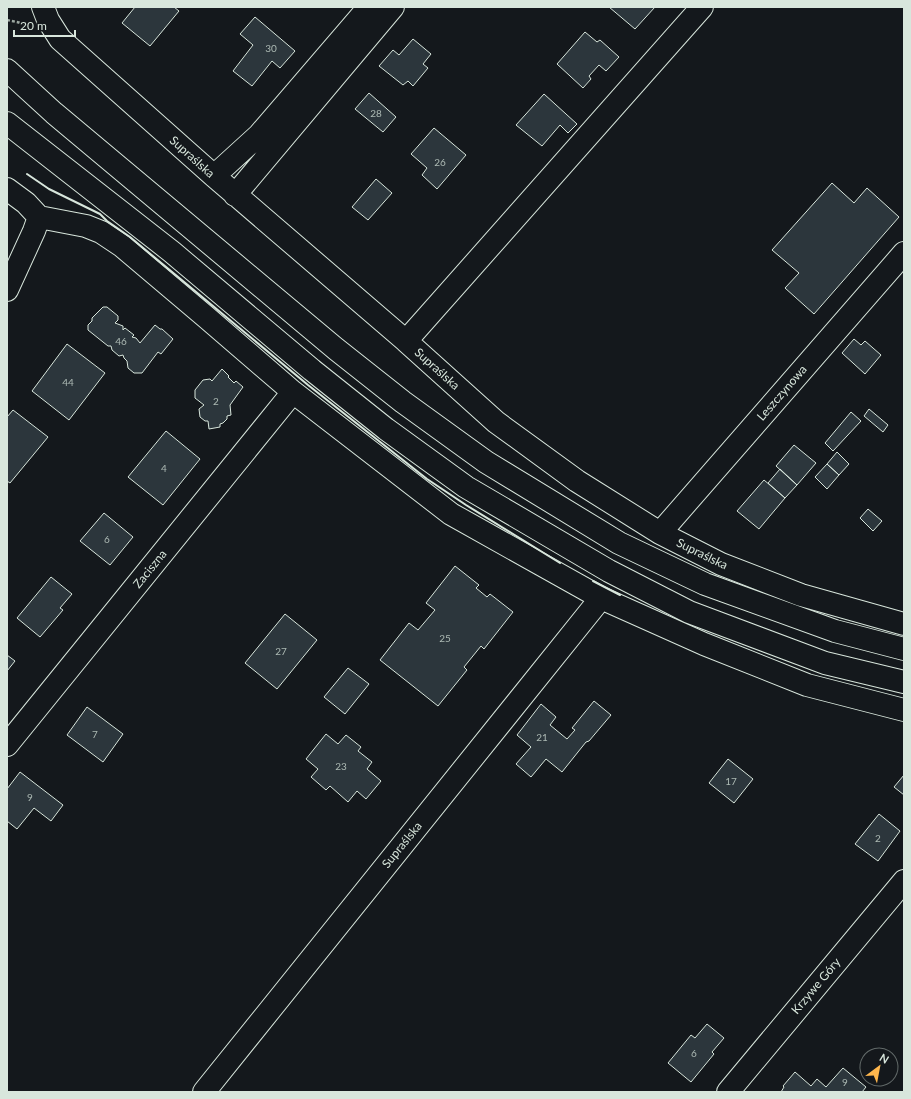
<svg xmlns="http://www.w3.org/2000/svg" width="911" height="1099" viewBox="0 0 911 1099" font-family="Lato,sans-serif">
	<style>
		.building { fill: #2c363c; stroke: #d8e6dc }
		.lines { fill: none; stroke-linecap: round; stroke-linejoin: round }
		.minor-casing { stroke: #d8e6dc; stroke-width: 24 }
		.major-casing { stroke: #d8e6dc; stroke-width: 24 }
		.path { stroke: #9da8a2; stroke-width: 2.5; stroke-dasharray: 3 2; stroke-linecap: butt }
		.minor { stroke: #14181c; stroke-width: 22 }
		.major { stroke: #14181c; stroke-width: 22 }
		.wall { stroke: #d8e6dc; stroke-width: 2 }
		.labels { text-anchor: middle; stroke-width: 3; stroke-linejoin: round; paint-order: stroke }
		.number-label { font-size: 10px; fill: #adbab4 }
		.street-label { font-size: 12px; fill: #d8e6dc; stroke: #14181c }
	</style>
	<rect width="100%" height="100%" fill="#14181c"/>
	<path class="building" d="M135,7H174L179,11L150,46L122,23Z
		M609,7H655L635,29Z
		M255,17L295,51L280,68L272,61L252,86L233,71L253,45L240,34Z
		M585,32L597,42L600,40L619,57L606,71L599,65L589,76L591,79L583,88L557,64Z
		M413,39L431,54L423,64L428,68L413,86L408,81L403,85L379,66L393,50L399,55Z
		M369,93L396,117L383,132L355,109Z
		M544,94L577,124L568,133L560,125L542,146L516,125Z
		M434,128L466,155L437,189L422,175L427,168L411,154Z
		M376,179L392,193L368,220L352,207Z
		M832,183L854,203L867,188L899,217L814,314L785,288L799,273L772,250Z
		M103,307H107L118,316V320L115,323L123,326V330L125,328L134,335L132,337L136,338L140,343L155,325L160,329H162L173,339L161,354L158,352L142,373H134L128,368L127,361L124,358L123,355L119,356L112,350L111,346H108L88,330V325L92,321V318Z
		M854,339L861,345L865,341L881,355L865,374L842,353Z
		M67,344L105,373L69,420L32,391Z
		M222,369L229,376L228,377L234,383L236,381L243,387L230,405L231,415L227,416V419L223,423L220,424V427L209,429L208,421H205L200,417L199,409L204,405L195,398V390L203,380L210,379L212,381Z
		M869,409L888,425L883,432L864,416Z
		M13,410L48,437L10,483L7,481V417Z
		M851,412L861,421L833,451L825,443Z
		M166,431L200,459L163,505L128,477Z
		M794,445L816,463L797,485L776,466Z
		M837,452L849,464L839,475L827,464Z
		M827,464L839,475L827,489L815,477Z
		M780,469L797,485L785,498L768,483Z
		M764,480L785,498L759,529L737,511Z
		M868,509L882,521L873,531L860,518Z
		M104,513L133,537L110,565L80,541Z
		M455,566L479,585L476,588L487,597L490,594L513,612L484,649L481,646L464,667L467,670L438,706L380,660L409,623L418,630L435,610L426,603Z
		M51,577L72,594L60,608L63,610L40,637L17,618Z
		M285,614L317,640L277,689L245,663Z
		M7,655L15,661L7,671Z
		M348,668L369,684L345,714L324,697Z
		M594,701L611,715L589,741L586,742L562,772L546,759L531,777L516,764L531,747L517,735L541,704L556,717L550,725L567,739L575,730L572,728Z
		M87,707L123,734L103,762L67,735Z
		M326,734L338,744L346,735L361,747L358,751L372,762L367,769L381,781L366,799L357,791L348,802L330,786L326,790L311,777L318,769L306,759Z
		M728,759L753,779L734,803L709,783Z
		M20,772L63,805L51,821L34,808L17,829L7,821V789Z
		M904,775V795L894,787Z
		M879,814L900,831L878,861L855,844Z
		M707,1024L724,1038L712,1052L714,1054L691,1082L668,1063L691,1035L695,1038Z
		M843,1068L866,1087L862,1092H781L784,1087L783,1086L795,1072L811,1086L817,1079L826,1087Z"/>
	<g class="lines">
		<defs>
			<path id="minor" d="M43,7L48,20L60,39L214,176L406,341L496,422L577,481L660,533L721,564L801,595L904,624
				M214,176L259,135L369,7
				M7,189L26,203L39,217L86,226L101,232L122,246L206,317L293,392L451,514L601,598L704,644L807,685L904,710
				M235,195L393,7
				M7,290L34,231L39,217
				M406,341L702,7
				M660,533L904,253
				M7,745L293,392
				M204,1092L601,598
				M728,1092L904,881"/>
			<path id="major" d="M7,70L54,113L336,349L403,402L486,462L619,543L705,584L835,631L904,649
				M7,123L172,252L312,370L386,429L466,487L609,571L689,612L825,663L904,682"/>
		</defs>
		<use href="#minor" class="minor-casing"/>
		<use href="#major" class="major-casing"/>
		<path class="path" d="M7,20L26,24"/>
		<use href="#minor" class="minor"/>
		<use href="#major" class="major"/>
		<path class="wall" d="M27,174L49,189L100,214L107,221L130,237L308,385L427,479L466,505L560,563
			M593,581L620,595"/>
	</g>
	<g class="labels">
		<g class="number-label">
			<text x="271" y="52">30</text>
			<text x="376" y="117">28</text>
			<text x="440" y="166">26</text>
			<text x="121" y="345">46</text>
			<text x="68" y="386">44</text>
			<text x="216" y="405">2</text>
			<text x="164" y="472">4</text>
			<text x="107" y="543">6</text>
			<text x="445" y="642">25</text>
			<text x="281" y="655">27</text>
			<text x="95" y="738">7</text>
			<text x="542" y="741">21</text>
			<text x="341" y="770">23</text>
			<text x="731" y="785">17</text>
			<text x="30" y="801">9</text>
			<text x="878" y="842">2</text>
			<text x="694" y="1057">6</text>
			<text x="845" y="1086">9</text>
		</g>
		<g class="street-label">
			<text transform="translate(192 157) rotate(42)" y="4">Supraślska</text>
			<text transform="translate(437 369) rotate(42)" y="4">Supraślska</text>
			<text transform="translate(782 393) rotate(-49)" y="4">Leszczynowa</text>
			<text transform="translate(702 554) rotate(26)" y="4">Supraślska</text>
			<text transform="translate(150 569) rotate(-51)" y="4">Zaciszna</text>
			<text transform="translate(402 845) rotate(-51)" y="4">Supraślska</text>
			<text transform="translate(816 986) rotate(-50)" y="4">Krzywe Góry</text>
		</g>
	</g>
	<rect width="911" height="1099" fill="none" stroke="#d8e6dc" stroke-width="16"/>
	<g transform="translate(879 1067) rotate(32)"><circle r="19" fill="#14181c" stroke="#626a69"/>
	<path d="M0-3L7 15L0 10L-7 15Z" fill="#ffb74d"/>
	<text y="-6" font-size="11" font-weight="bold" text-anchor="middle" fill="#d8e6dc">N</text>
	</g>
	<path d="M14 30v6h61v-6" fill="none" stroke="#d8e6dc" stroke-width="2"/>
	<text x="20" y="30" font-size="12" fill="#d8e6dc" stroke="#14181c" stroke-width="3" paint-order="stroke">20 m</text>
</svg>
